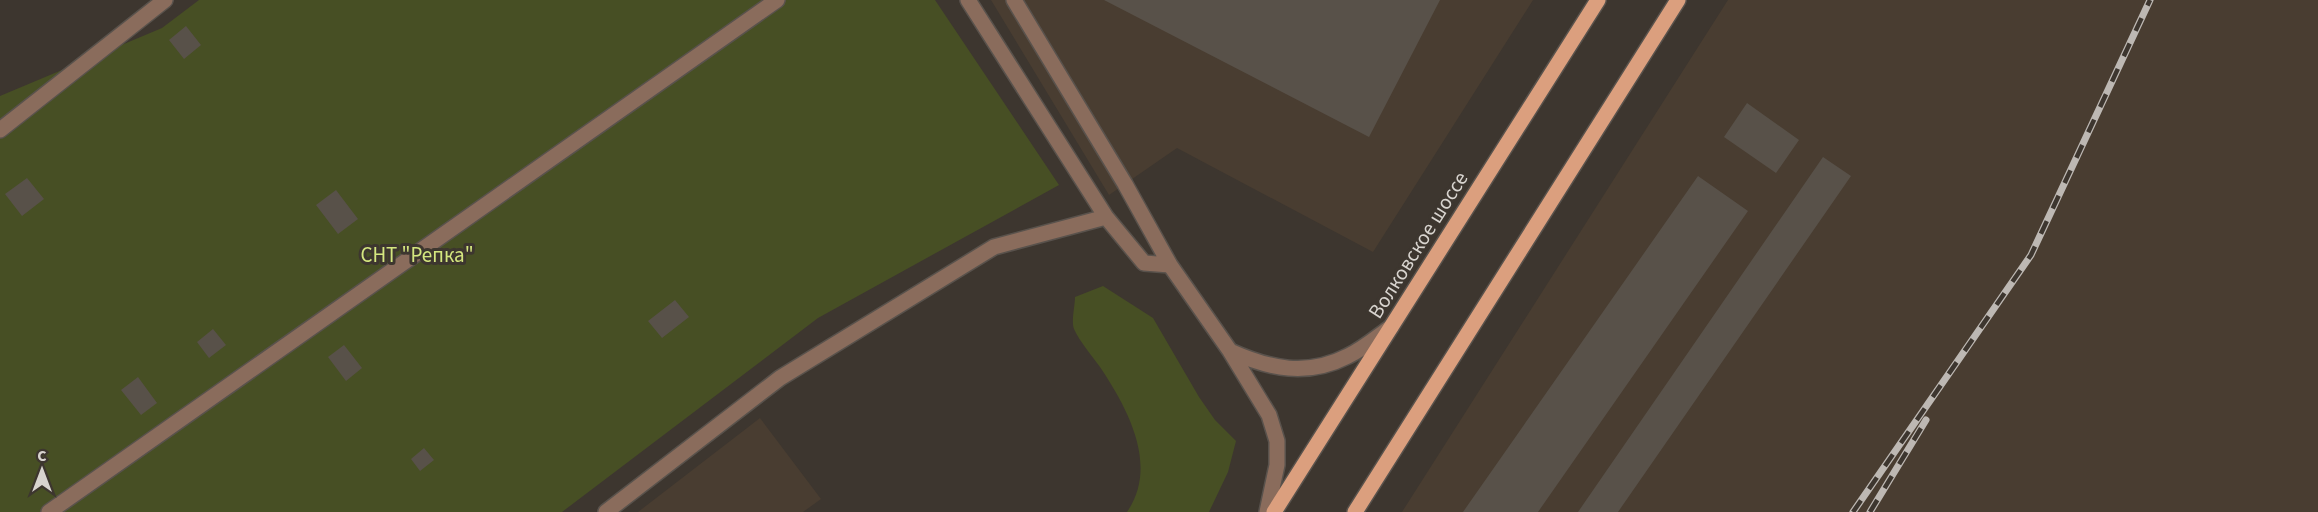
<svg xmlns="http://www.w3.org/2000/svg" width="2318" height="512" viewBox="0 0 2318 512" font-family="'Source Sans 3',sans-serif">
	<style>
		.built { fill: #493d31 }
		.green { fill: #474f24 }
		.building { fill: #585149 }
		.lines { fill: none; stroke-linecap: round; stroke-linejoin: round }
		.minor-casing { stroke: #59524c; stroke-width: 18 }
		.major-casing { stroke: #59524c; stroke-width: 18 }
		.minor { stroke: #8a6c5c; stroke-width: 15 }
		.major { stroke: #db9f7e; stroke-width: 15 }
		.rail-casing { stroke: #bdb8b3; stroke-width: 7 }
		.rail { stroke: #3d362f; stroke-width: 4.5; stroke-dasharray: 14; stroke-linecap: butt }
		.labels { text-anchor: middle; stroke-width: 6; stroke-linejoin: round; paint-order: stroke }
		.street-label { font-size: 21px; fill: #d8d4cf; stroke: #3d362f }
		.park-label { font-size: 21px; fill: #d4e67f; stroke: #3d362f }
	</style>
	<rect width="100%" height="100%" fill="#3d362f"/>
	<path class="built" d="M991,0H1533L1373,252L1177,148L1109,195Z
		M1728,0H2318V512H1402Z
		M760,418L821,499L803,512H638Z"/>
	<path class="green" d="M199,0H935L1059,185L818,318L562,512H0V96L162,28Z
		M1103,286L1153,318L1199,397L1215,420L1236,441L1228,472L1209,512H1127C1159,466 1128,409 1100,367C1092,356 1080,342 1074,329C1071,321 1075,306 1075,297Z"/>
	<path class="building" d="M1104,0H1440L1369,137Z
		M186,26L201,45L184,59L169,40Z
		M1747,103L1799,140L1776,173L1724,137Z
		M1823,157L1851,176L1618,512H1578Z
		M1698,176L1748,211L1538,512H1463Z
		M27,178L44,199L22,216L5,194Z
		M336,190L358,219L338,234L316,205Z
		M675,300L689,317L662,338L648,321Z
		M213,329L226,345L209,358L197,342Z
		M344,345L362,368L346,381L328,357Z
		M138,377L157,403L141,415L121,390Z
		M424,448L434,460L420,471L411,459Z"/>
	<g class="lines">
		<defs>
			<path id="minor" d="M968,0L1106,217L1144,263L1170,265L1230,351L1269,415L1277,441V465L1267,512
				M1014,0L1125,184L1170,265
				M0,130L165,0
				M1230,351C1270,369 1307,377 1348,356C1363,349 1377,337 1391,327
				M49,512L777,0
				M606,512L780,378L994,247L1106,217"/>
			<path id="major" d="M1274,512L1598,0
				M1355,512L1678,0"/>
		</defs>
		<use href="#minor" class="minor-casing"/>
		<use href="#major" class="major-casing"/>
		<use href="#minor" class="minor"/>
		<use href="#major" class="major"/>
		<defs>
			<path id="rail" d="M1853,512L2031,255L2150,0
				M1870,512L1926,420"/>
		</defs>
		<use href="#rail" class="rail-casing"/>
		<use href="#rail" class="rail"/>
	</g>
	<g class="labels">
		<g class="street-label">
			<text transform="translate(1418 245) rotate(-58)" y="7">Волковское шоссе</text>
		</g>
		<g class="park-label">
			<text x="417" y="262">СНТ "Репка"</text>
		</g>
	</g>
	<g transform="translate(42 470)" stroke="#3d362f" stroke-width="4.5" paint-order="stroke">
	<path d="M0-4.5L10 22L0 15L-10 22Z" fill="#d8d4cf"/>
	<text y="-9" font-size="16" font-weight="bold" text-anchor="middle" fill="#d8d4cf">С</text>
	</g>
</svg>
